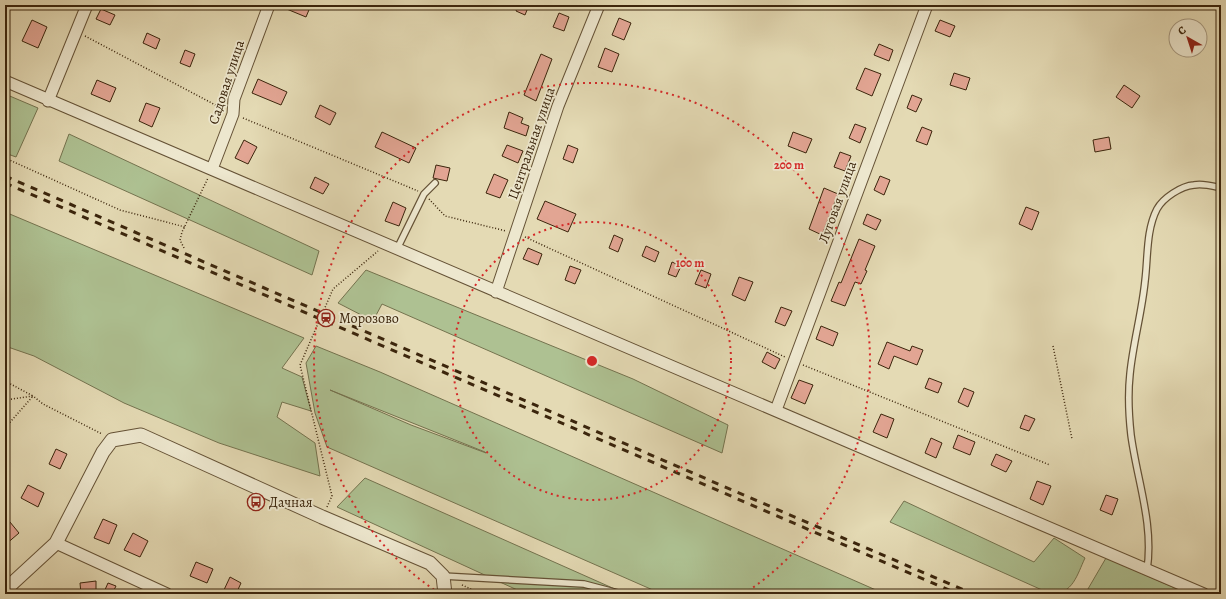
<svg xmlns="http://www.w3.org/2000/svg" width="1226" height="599" viewBox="0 0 1226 599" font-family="Alegreya,serif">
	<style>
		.green { fill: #aec192; stroke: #74734f; fill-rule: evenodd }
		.building { fill: #e2a593; stroke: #3b250c }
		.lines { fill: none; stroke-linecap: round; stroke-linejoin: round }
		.service-casing { stroke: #655236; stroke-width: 8 }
		.minor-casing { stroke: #655236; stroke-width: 13 }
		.tertiary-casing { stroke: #655236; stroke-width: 15 }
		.path { stroke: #3b250c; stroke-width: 1.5; stroke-dasharray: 1 2; stroke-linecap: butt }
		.service { stroke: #ede7ce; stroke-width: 5.5 }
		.minor { stroke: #ede7ce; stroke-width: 11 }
		.tertiary { stroke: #ede7ce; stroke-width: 13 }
		.rail { stroke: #3b250c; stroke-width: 3; stroke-dasharray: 7 7; stroke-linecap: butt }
		.ring { fill: none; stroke: #d62828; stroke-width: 2; stroke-dasharray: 2 4 }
		.labels { text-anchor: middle; stroke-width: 3.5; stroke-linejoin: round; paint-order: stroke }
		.street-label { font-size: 14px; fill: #3b250c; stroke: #ede7ce }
		.poi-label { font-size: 14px; fill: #3b250c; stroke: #ede7ce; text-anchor: start }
		.centre { fill: #d62828; stroke: #ede7ce; stroke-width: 2 }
		.ring-label { font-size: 12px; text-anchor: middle; font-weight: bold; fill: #d62828; stroke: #ede7ce; stroke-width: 3.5; stroke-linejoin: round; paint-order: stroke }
	</style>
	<rect width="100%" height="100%" fill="#e4dab4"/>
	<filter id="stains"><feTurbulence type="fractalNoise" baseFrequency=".005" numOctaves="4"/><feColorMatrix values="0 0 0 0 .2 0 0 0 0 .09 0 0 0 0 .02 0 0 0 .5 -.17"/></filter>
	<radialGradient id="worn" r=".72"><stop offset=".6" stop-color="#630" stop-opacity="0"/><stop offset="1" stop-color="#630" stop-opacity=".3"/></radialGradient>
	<path class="green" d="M5,94L38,108L16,157L5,153Z
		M69,134L319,251L312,275L59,161Z
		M5,212L304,338L282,368L302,377L311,411L282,402L277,417L315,443L320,476L219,443L124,403L34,356L5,346Z
		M366,270L633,379L728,425L722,453L382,304L373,321L338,303Z
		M316,346L380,372L885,594H662L327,447L315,413L306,363ZM330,390L485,452L486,453L411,425Z
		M365,478L626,594H526L337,507Z
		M904,501L1034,562L1054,538L1085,558C1077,575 1073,594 1051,594L890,522Z
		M1106,558L1189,594H1085Z"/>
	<path class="building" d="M277,5H311L306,17Z
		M518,5H529L525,15L516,11Z
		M101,9L115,15L110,25L96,19Z
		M559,13L569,17L564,31L553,27Z
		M619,18L631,23L624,40L612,35Z
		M32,20L47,27L38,48L22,41Z
		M940,20L955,26L950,37L935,31Z
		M147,33L160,39L156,49L143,43Z
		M879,44L893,50L889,61L874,55Z
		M605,48L619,54L612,72L598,67Z
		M185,50L195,54L190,67L180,63Z
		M541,54L552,59L536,101L524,95Z
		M865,68L881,74L872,96L856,89Z
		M954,73L970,78L966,90L950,85Z
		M258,79L287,92L281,105L252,93Z
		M97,80L116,88L110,102L91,94Z
		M1124,85L1140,96L1132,108L1116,97Z
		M912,95L922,99L916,112L907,108Z
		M146,103L160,108L152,127L139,121Z
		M320,105L336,113L330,125L315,117Z
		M509,112L523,118L521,123L529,126L526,136L504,128Z
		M855,124L866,128L860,143L849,138Z
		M922,127L932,131L927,145L916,141Z
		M382,132L416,148L409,163L375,147Z
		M793,132L812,139L806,153L788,146Z
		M1109,137L1111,149L1095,152L1093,140Z
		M244,140L257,147L248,164L235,158Z
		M507,145L523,151L518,163L502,156Z
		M568,145L578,149L573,163L563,159Z
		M840,152L851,156L845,171L834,167Z
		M436,165L450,168L447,181L433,178Z
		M494,174L508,180L500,198L486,193Z
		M880,176L890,180L884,195L874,190Z
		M315,177L329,184L323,194L310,188Z
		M824,188L838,194L822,235L809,229Z
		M545,201L576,214L568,232L537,219Z
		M393,202L406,208L399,226L385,221Z
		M1026,207L1039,212L1032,230L1019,224Z
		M867,214L881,220L876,230L863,224Z
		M614,235L623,239L618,252L609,248Z
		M859,239L875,246L865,270L867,271L861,284L855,282L845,306L831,301L839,282L841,283Z
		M646,246L659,252L655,262L642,256Z
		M528,248L542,254L538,265L523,259Z
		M672,262L681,266L676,277L668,274Z
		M570,266L581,270L575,284L565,280Z
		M701,270L711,274L706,288L695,284Z
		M739,277L753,282L745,301L732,295Z
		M781,307L792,311L785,326L775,322Z
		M821,326L838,333L833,346L816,339Z
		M887,342L910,351L912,346L923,350L917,365L894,356L889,369L878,364Z
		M767,352L780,359L775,369L762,362Z
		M929,378L942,383L938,393L925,388Z
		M799,380L813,385L805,404L791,398Z
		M964,388L974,392L968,407L958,402Z
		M881,414L894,419L887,438L873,432Z
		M1025,415L1035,419L1029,431L1020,428Z
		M958,435L975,442L970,455L953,448Z
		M931,438L942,443L936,458L925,453Z
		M56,449L67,454L60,469L49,464Z
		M996,454L1012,461L1006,472L991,465Z
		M1037,481L1051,486L1043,505L1030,499Z
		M28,485L44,493L38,507L21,498Z
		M1106,495L1118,499L1112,515L1100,510Z
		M5,516L19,533L5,545Z
		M103,519L117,525L109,544L94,538Z
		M133,533L148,541L140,557L124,550Z
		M196,562L213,569L207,583L190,576Z
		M230,577L241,583L236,594H227L223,592Z
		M96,581V594H81L80,583Z
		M108,583L116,586L112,594L104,592Z"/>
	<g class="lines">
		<defs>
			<path id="service" d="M397,249L424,194L435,183
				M1147,570C1154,524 1137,480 1131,435C1129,417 1128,392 1130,374C1133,343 1142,312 1145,281C1148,258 1146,230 1157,209C1163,198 1181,186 1194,185C1203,183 1212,186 1221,188
				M443,576L584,584L622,594"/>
			<path id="minor" d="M5,81L1204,594
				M48,101L87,5
				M212,169L233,114L234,99L269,5
				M496,292L558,106L599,5
				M776,410L927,5
				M56,543L167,594"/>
			<path id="tertiary" d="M5,590L56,543L103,452L112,440L141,435L322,517L430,563L443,576L445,594"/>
		</defs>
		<use href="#service" class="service-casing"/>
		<use href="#minor" class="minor-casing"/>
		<use href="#tertiary" class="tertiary-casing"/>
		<path class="path" d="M85,36L223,109
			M243,118L418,191
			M5,158L120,210L185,227
			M429,199L445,216L506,231
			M525,237L785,357
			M184,248L180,240L182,232L208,178
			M1053,346L1072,439
			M803,365L1050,465
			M5,381L33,396L5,428
			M5,400L33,396L43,404L102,434
			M327,507L332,496L300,365L333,289L378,251
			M462,585L482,594"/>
		<use href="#service" class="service"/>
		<use href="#minor" class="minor"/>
		<use href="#tertiary" class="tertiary"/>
		<path class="rail" d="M5,176L973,594
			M5,183L958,594"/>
	</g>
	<g class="ring">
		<circle cx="592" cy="361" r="139"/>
		<path d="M439 593A278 278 0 1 1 745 593"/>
	</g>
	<defs>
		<symbol id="station-ring" viewBox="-11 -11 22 22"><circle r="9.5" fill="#ede7ce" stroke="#8f2418" stroke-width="1.5"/><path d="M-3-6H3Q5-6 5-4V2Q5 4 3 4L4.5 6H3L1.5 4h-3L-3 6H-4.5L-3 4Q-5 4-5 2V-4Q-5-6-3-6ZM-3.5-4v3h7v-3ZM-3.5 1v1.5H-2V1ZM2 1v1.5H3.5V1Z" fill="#8f2418"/></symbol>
		<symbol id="bus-ring" viewBox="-11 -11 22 22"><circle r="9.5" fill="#ede7ce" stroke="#8f2418" stroke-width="1.5"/><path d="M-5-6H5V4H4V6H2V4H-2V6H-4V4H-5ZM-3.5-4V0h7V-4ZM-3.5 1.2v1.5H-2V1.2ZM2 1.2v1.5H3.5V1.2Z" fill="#8f2418"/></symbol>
	</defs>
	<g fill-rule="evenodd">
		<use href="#station-ring" x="316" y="308" width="20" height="20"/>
		<use href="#bus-ring" x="246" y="492" width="20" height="20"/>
	</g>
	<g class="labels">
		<g class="street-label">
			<text transform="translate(226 82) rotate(-72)" y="5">Садовая улица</text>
			<text transform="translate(531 143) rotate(-71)" y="5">Центральная улица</text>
			<text transform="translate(837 202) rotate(-70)" y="5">Луговая улица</text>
		</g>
		<g class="poi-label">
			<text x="339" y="323">Морозово</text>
			<text x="269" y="507">Дачная</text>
		</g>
	</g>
	<circle cx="592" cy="361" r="6" class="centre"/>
	<g class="ring-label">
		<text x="789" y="169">200 m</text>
		<text x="690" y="267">100 m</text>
	</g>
	<rect width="1226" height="599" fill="none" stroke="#e4dab4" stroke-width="20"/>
	<rect x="6" y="6" width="1214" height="587" fill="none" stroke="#3b250c" stroke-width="2"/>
	<rect x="10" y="10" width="1206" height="579" fill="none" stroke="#3b250c"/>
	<g transform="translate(1188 38) rotate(321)"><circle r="19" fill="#ede7ce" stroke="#a69980"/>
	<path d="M0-3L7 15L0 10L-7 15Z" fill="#8f2418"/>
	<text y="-6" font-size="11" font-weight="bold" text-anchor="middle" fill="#3b250c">С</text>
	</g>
	<rect width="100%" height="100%" filter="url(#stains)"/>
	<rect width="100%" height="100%" fill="url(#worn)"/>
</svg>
